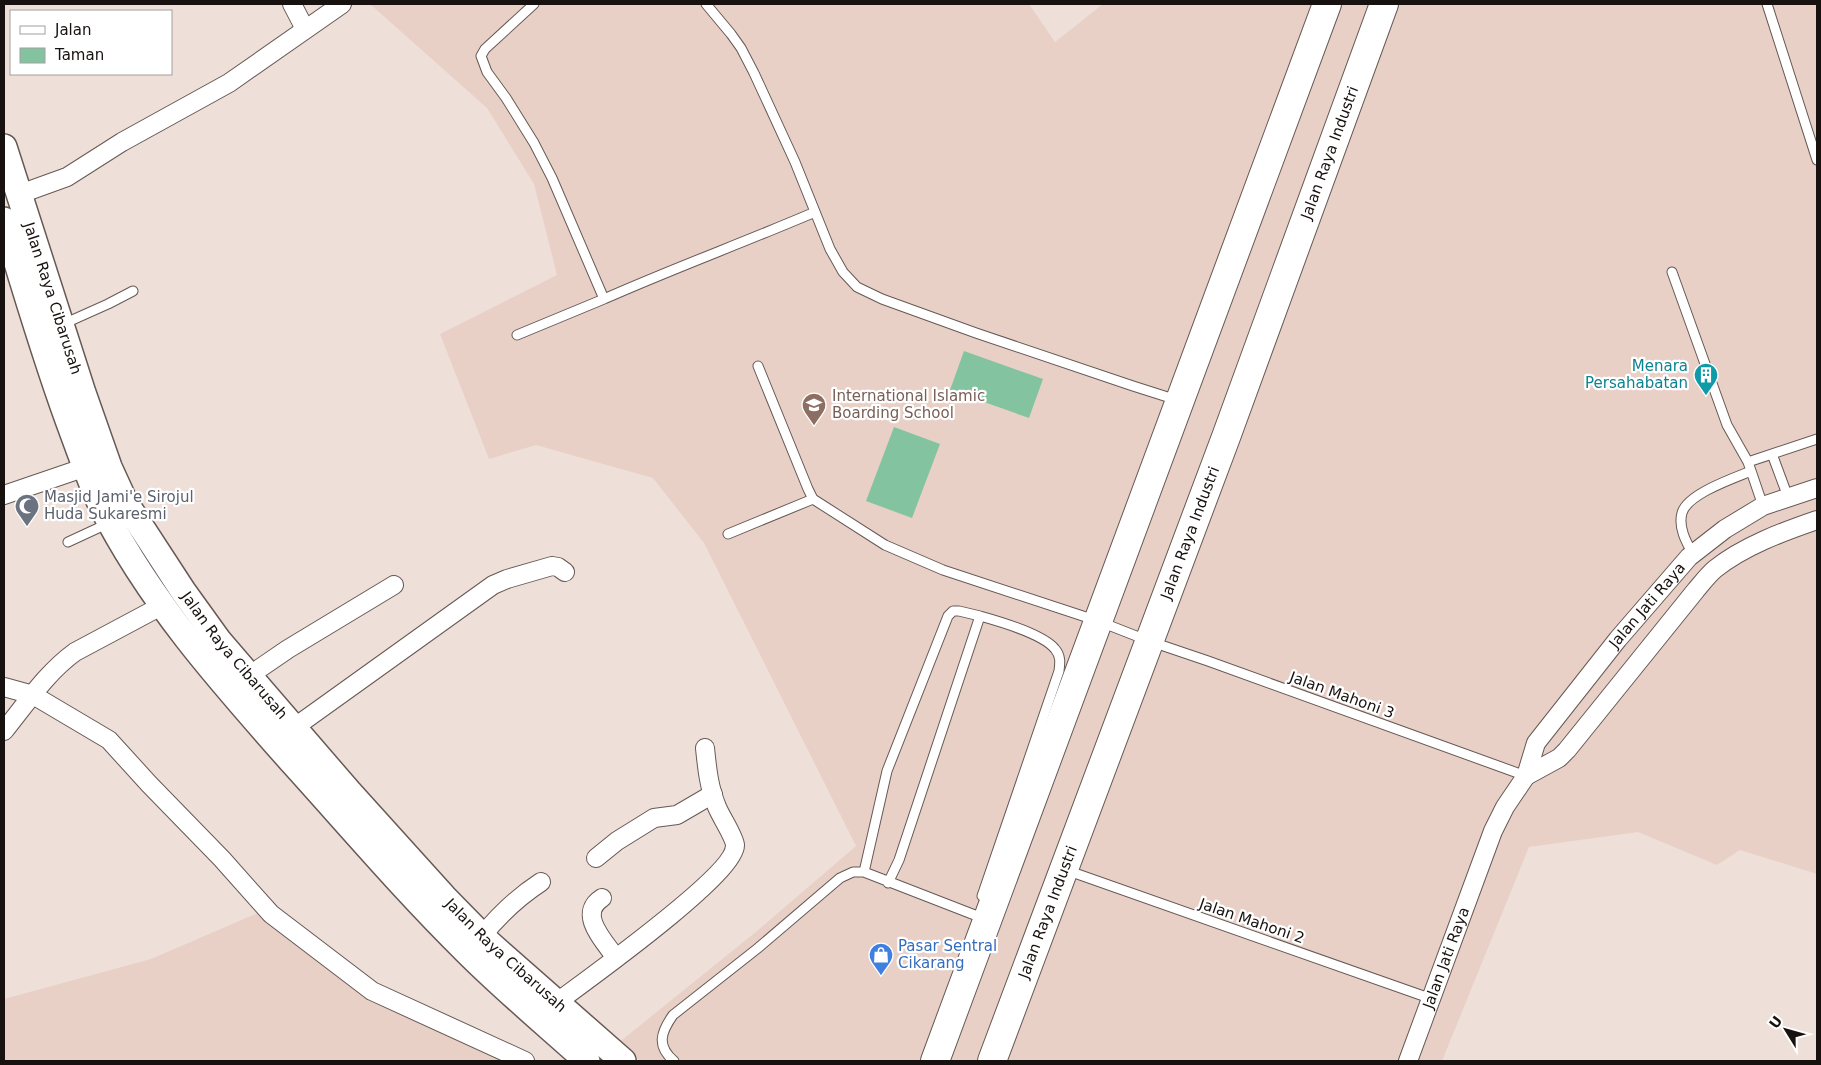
<svg xmlns="http://www.w3.org/2000/svg" width="1821" height="1065" viewBox="0 0 1821 1065" font-family="'DejaVu Sans',sans-serif">
	<style>
		.built { fill: #e8d0c7 }
		.green { fill: #84c39f }
		.lines { fill: none; stroke-linecap: round; stroke-linejoin: round }
		.lane-casing { stroke: #665954; stroke-width: 11 }
		.street-casing { stroke: #665954; stroke-width: 20 }
		.secondary-casing { stroke: #665954; stroke-width: 28 }
		.primary-casing { stroke: #665954; stroke-width: 30 }
		.lane { stroke: #fff; stroke-width: 9 }
		.street { stroke: #fff; stroke-width: 18 }
		.secondary { stroke: #fff; stroke-width: 25 }
		.primary { stroke: #fff; stroke-width: 28 }
		.labels { text-anchor: middle; stroke-width: 4.5; stroke-linejoin: round; paint-order: stroke }
		.street-label { font-size: 15px; fill: #17110f; stroke: #fff }
		.culture-label { font-size: 15px; fill: #0d838f; stroke: #fff; text-anchor: end }
		.education-label { font-size: 15px; fill: #785e54; stroke: #fff; text-anchor: start }
		.worship-label { font-size: 15px; fill: #5b616d; stroke: #fff; text-anchor: start }
		.shop-label { font-size: 15px; fill: #366cbe; stroke: #fff; text-anchor: start }
	</style>
	<rect width="100%" height="100%" fill="#efdfd9"/>
	<path class="built" d="M370,4H1029L1055,42L1103,4H1817V874L1740,850L1717,865L1638,832L1529,847L1442,1061H641L617,1044L757,931L856,846L704,543L653,478L536,445L489,459L440,334L557,275L534,184L487,108Z
		M265,910L372,991L525,1061H4V999L151,959Z"/>
	<path class="green" d="M964,351L1043,379L1029,418L950,390Z
		M894,427L940,444L912,518L866,501Z"/>
	<g class="lines">
		<defs>
			<path id="lane" d="M534,4L485,49L481,56L487,72L506,98L534,143L552,178L604,299C674,268 745,242 815,212
				M706,4L731,34L741,48L754,73L795,162L830,249L843,272L857,287L882,299L976,333L1133,386L1177,400
				M1767,4L1817,160
				M1672,272L1727,425L1748,462L1763,506
				M61,325L108,304L133,291
				M517,335L604,299
				M758,366L808,489L813,499L885,545L943,570L1098,621L1149,641L1208,661L1526,776
				M1772,454L1788,497
				M1748,462L1817,439
				M728,534L813,499
				M68,542L109,523
				M1693,554C1686,542 1678,527 1682,513C1687,494 1734,478 1751,471
				M1066,870L1432,999
				M864,872L887,771L948,616L953,611H959L980,616
				M888,883L899,860L980,616C998,621 1043,634 1055,649C1061,656 1060,663 1059,671L982,896
				M674,1061C656,1046 661,1032 673,1015L758,948L840,878L853,872H864L985,919"/>
			<g id="street">
				<path d="M292,4L305,29"/>
				<path d="M20,194L67,177L122,142L229,83L342,4"/>
				<path d="M4,495L86,467"/>
				<path d="M250,675L288,649L394,585"/>
				<path d="M4,687L33,695L109,740L149,784L222,859L271,914L372,991L525,1061"/>
				<path d="M295,727L493,585L507,579L552,566L558,567L565,572"/>
				<path d="M4,731C26,704 46,673 75,652L163,605"/>
				<path d="M1526,776L1559,758L1567,750L1696,590C1702,583 1708,575 1715,569C1744,546 1782,532 1817,520"/>
				<path d="M596,858L617,841L654,818L677,815L713,794"/>
				<path d="M602,898C577,914 604,941 616,958"/>
				<path d="M482,936C499,915 518,897 541,882"/>
				<path d="M556,1003C584,982 736,874 735,845C734,836 721,817 717,807C709,788 707,768 705,748"/>
				<path id="s1" d="M1408,1061L1493,831L1505,807L1526,776L1536,743L1618,639L1689,557L1725,529L1763,506L1817,488"/>
			</g>
			<g id="secondary">
				<path id="s2" d="M4,147L83,393L109,467L125,502L183,591L219,641L350,793L444,897L490,944L623,1061"/>
				<path d="M4,220C24,287 44,354 68,420C78,447 88,476 100,503C148,600 222,683 293,763C350,826 406,892 467,952C505,990 547,1025 587,1061"/>
			</g>
			<g id="primary">
				<path d="M935,1061L1327,4"/>
				<path id="s3" d="M992,1061L1226,437L1384,4"/>
			</g>
		</defs>
		<use href="#lane" class="lane-casing"/>
		<use href="#street" class="street-casing"/>
		<use href="#secondary" class="secondary-casing"/>
		<use href="#primary" class="primary-casing"/>
		<use href="#lane" class="lane"/>
		<use href="#street" class="street"/>
		<use href="#secondary" class="secondary"/>
		<use href="#primary" class="primary"/>
	</g>
	<defs>
		<symbol id="building-pin" viewBox="-11 -11 22 30"><path d="M0 17L-7.5 6A9.5 9.5 0 1 1 7.5 6Z" fill="#0f9aa8" stroke="#fff"/><path d="M-4-6H4V6H1V3H-1V6H-4ZM-2.5-4.3h1.7v1.8h-1.7ZM.8-4.3h1.7v1.8H.8ZM-2.5-1h1.7V.8h-1.7ZM.8-1h1.7V.8H.8Z" fill="#fff"/></symbol>
		<symbol id="school-pin" viewBox="-11 -11 22 30"><path d="M0 17L-7.5 6A9.5 9.5 0 1 1 7.5 6Z" fill="#8d6e63" stroke="#fff"/><path d="M0-5L7-2L0 1L-7-2ZM-4 1L0 2.5L4 1V4Q0 6-4 4Z" fill="#fff"/></symbol>
		<symbol id="mosque-pin" viewBox="-11 -11 22 30"><path d="M0 17L-7.5 6A9.5 9.5 0 1 1 7.5 6Z" fill="#6b7280" stroke="#fff"/><path d="M3.5-4.9A6 6 0 1 0 3.5 4.9A5 5 0 1 1 3.5-4.9Z" fill="#fff"/></symbol>
		<symbol id="shop-pin" viewBox="-11 -11 22 30"><path d="M0 17L-7.5 6A9.5 9.5 0 1 1 7.5 6Z" fill="#3f7fe0" stroke="#fff"/><path d="M-5-2.5h2.3a2.7 3.5 0 0 1 5.4 0H5L5.5 6h-11ZM-1.5-2.5h3a1.5 2.3 0 0 0-3 0Z" fill="#fff"/></symbol>
	</defs>
	<g fill-rule="evenodd">
		<use href="#building-pin" x="1692" y="361" width="28" height="38"/>
		<use href="#school-pin" x="800" y="391" width="28" height="38"/>
		<use href="#mosque-pin" x="13" y="492" width="28" height="38"/>
		<use href="#shop-pin" x="867" y="941" width="28" height="38"/>
	</g>
	<g class="labels">
		<g class="street-label">
			<text dy="5" stroke="none"><textPath href="#s3" startOffset="969">Jalan Raya Industri</textPath></text>
			<text dy="5" stroke="none"><textPath href="#s2" startOffset="159">Jalan Raya Cibarusah</textPath></text>
			<text dy="5" stroke="none"><textPath href="#s3" startOffset="564">Jalan Raya Industri</textPath></text>
			<text dy="5" stroke="none"><textPath href="#s1" startOffset="521">Jalan Jati Raya</textPath></text>
			<text dy="5" stroke="none"><textPath href="#s2" startOffset="564">Jalan Raya Cibarusah</textPath></text>
			<text transform="translate(1342 695) rotate(20)" y="5">Jalan Mahoni 3</text>
			<text dy="5" stroke="none"><textPath href="#s3" startOffset="159">Jalan Raya Industri</textPath></text>
			<text transform="translate(1252 921) rotate(19)" y="5">Jalan Mahoni 2</text>
			<text dy="5" stroke="none"><textPath href="#s2" startOffset="969">Jalan Raya Cibarusah</textPath></text>
			<text dy="5" stroke="none"><textPath href="#s1" startOffset="110">Jalan Jati Raya</textPath></text>
		</g>
		<g class="culture-label">
			<text x="1688" y="371">Menara<tspan x="1688" dy="17">Persahabatan</tspan></text>
		</g>
		<g class="education-label">
			<text x="832" y="401">International Islamic<tspan x="832" dy="17">Boarding School</tspan></text>
		</g>
		<g class="worship-label">
			<text x="44" y="502">Masjid Jami'e Sirojul<tspan x="44" dy="17">Huda Sukaresmi</tspan></text>
		</g>
		<g class="shop-label">
			<text x="898" y="951">Pasar Sentral<tspan x="898" dy="17">Cikarang</tspan></text>
		</g>
	</g>
	<rect width="1821" height="1065" fill="none" stroke="#17110f" stroke-width="10"/>
	<rect x="10" y="10" width="162" height="65" fill="#ffffff" stroke="#a2a09f"/>
	<rect x="20" y="26" width="25" height="8" fill="#ffffff" stroke="#a2a09f"/>
	<text x="55" y="35" font-size="15" fill="#17110f">Jalan</text>
	<rect x="20" y="48" width="25" height="15" fill="#84c39f" stroke="#a2a09f"/>
	<text x="55" y="60" font-size="15" fill="#17110f">Taman</text>
	<g transform="translate(1786 1030) rotate(307)" stroke="#ffffff" stroke-width="4" paint-order="stroke">
	<path d="M0-4L9 19L0 12L-9 19Z" fill="#17110f"/>
	<text y="-8" font-size="14" font-weight="bold" text-anchor="middle" fill="#17110f">U</text>
	</g>
</svg>
